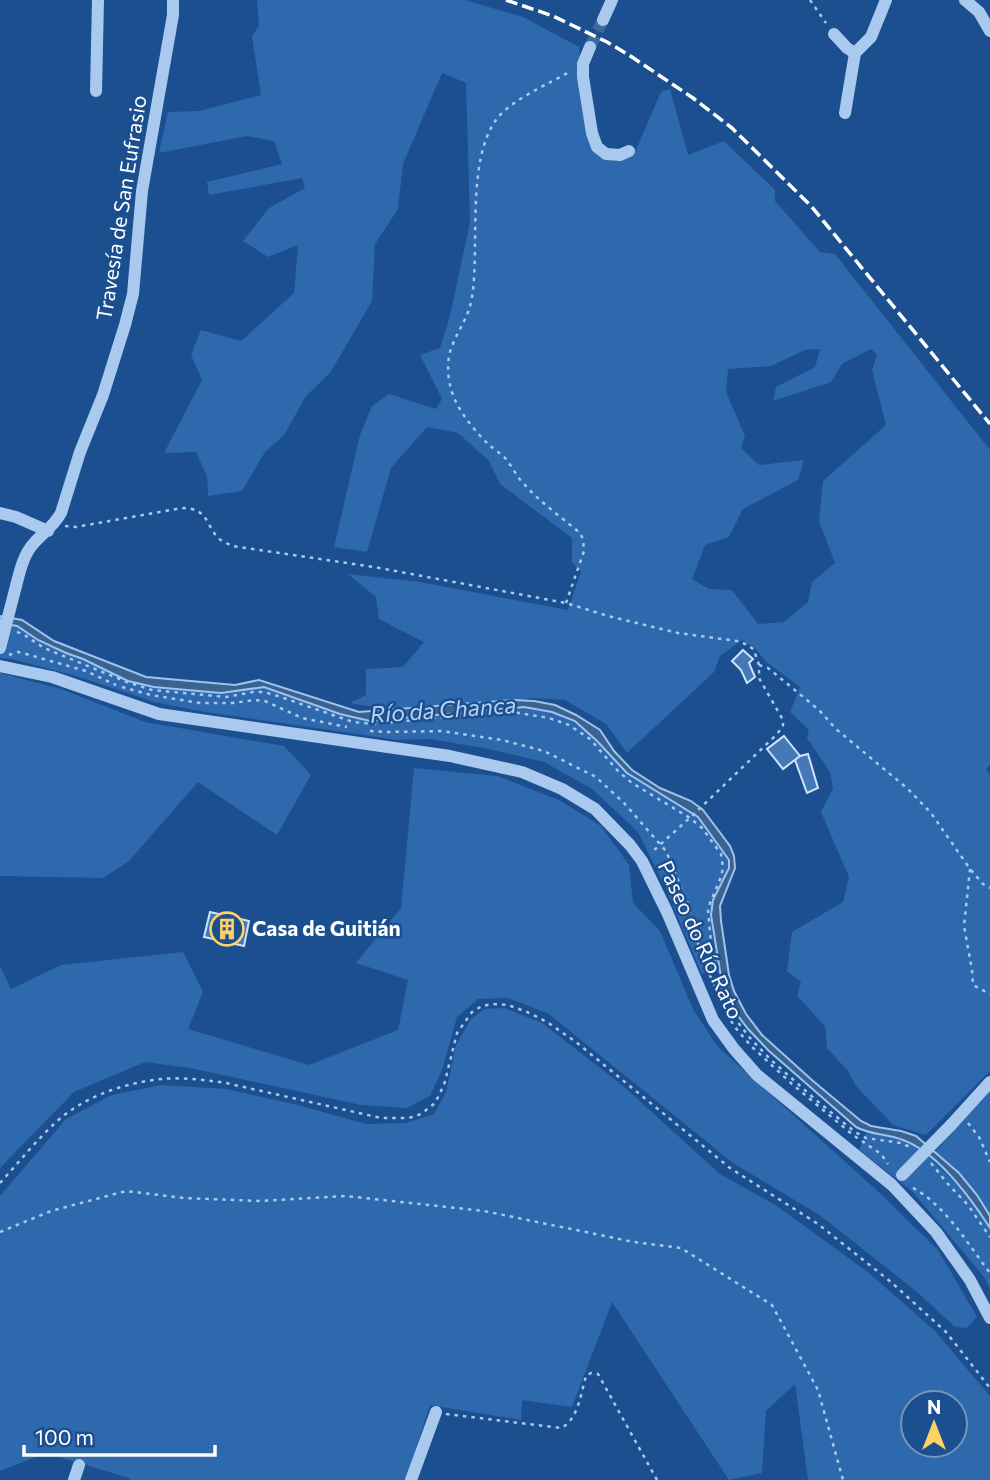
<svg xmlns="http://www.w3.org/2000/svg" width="990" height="1480" viewBox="0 0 990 1480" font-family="Commissioner,sans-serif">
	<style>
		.green { fill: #2e69ad; fill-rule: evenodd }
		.water { fill: #3c6290; stroke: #9cc4f0; stroke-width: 2 }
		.building { fill: #4478b7; stroke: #cfe3fa; stroke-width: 2 }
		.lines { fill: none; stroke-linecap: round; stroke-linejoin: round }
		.minor-tunnel { stroke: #3d69a0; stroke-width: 12; stroke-dasharray: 12 6; stroke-linecap: butt }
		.path { stroke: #a9c9ee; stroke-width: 2.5; stroke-dasharray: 3.5 5; stroke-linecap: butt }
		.minor { stroke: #a9c9ee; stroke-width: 12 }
		.rail { stroke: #fff; stroke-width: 3.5; stroke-dasharray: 12 5; stroke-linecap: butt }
		.minor-bridge { stroke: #a9c9ee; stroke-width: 12 }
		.labels { text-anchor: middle; stroke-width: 5; stroke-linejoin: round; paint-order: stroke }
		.street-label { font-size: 21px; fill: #fff; stroke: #1b4f8f }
		.poi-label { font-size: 21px; font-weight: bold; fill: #fff; stroke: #1b4f8f; text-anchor: start }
		.water-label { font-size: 23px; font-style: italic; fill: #b5d3f5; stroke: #1b4f8f }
	</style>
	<rect width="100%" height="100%" fill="#1b4f8f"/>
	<path class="green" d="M257,0H465L523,17L579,47L585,127L596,154L616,161L635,152L661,92L670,89L688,155L724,141L775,190V201L820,252L835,254L990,450V764L986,770L990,775V1071L926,1135L893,1125L856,1086L848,1071L827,1048L825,1026L797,996L801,982L787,971L792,932L843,902L849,877L821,812L833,788L830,772L807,738L809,730L790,712L800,687L765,661L757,650L742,640L720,656L714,672L627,753L606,724L565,700L534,698L385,709L350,703L366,695V669L403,667L424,642L379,619L376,597L348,574L420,582L568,610L581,572L572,562V538L500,484L489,461L458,433L427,427L391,468L367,552L334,547L360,435L372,406L389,394L436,409L442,399L420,355L440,348L450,316L470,222L466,83L442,73L403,164L398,209L375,244L372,301L330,373L306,396L284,435L265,452L242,491L208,496L207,476L196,452L164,453L202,380L191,355L201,330L241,341L294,293L298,245L268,257L243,241L269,208L305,188L302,178L209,195L207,182L282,164L274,141L247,136L159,153L168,112L199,111L261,95L252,36L259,26ZM820,349L815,367L776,387L773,401L831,382L842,364L871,349L877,355L872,370L886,425L823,481L819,521L835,563L812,582L808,602L784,622L758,624L732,590L709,589L692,579L705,545L729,537L743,509L798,480L804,460L759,465L741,448L745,436L726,392L728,369L771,366L805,350Z
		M0,623L17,626L38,640L66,653L83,659L128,681L154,687L221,693L264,687L340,714L370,721L524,707L552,712L575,721L597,741L627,773L698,817L729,860C728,878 716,895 712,913C709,927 716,953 719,968L702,974L665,887L638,832L592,789L544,762L484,748L430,739L398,740L199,711L154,702L76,676L12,659L0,658Z
		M0,673L61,689L145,722L284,746L311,775L277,835L198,782L129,861L103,878L0,876Z
		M414,768L497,776L559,800L601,826L629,865L633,903L660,931L693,1009L717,1046L882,1195L938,1250L977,1317L967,1328L955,1327L917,1292L821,1216L733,1163L549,1014L508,998L478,999L457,1017L442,1070L430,1096L407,1108L361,1105L190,1068L145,1062L74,1092L0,1168V966L11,989L61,965L183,952L203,992L188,1029L309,1065L398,1030L408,980L356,963L401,908Z
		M505,1008L542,1023L622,1085L720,1174L777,1206L869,1273L935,1331L990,1396V1480H808L795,1384L766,1411L762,1473L729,1480L612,1302L572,1407L522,1400L521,1420L430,1405L406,1480H130L129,1478L46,1453L0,1471V1196L66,1119L112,1095L161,1085L226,1089L298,1105L366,1124L406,1123L434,1114L446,1092L456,1045L471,1019L484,1009ZM913,1403H955V1445H913Z
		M990,1089V1216C974,1190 958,1172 935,1152Z
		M866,1132L900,1139L919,1147L964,1191L990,1228V1289L984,1277L913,1192L859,1150Z"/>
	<path class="water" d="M0,616L22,620L54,641L146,677L235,685L259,680L359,712L514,700L534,701L555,705L576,715L600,730L614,751L632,770L660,788L691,801L703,810L730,846L734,856L735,868L720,906L721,921L729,975L734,991L746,1014L762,1035L813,1081L861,1121L871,1126L901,1131L916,1136L959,1173L977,1195L990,1216V1228C970,1197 937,1152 903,1140C887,1134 871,1135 856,1127L769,1051L748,1029L735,1012L723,990L711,915L713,900L729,868V860L698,817L627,773L597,741L575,721L552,712L524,707L370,721L340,714L264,687L221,693L154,687L128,681L83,659L66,653L38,640L17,626L0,623Z"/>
	<path class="building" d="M743,650L753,659L749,663L755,677L747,683L741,670L732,661Z
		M784,736L800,756L783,769L767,749Z
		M808,754L818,788L807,793L795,760L800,756Z
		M210,912L249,921L244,946L204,937Z"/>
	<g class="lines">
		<path class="minor-tunnel" d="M590,47L603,20"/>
		<path class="path" d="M810,0L826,23
			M65,526L76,527L182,508C211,508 205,529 222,541C226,543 230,545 233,546L374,567L566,603L608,616L678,633L737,641L748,645L754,650L759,665V678L783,720V727L774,737L693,815L652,852
			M566,603L584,551L583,539L580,533C561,517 540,502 524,484C516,476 512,466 505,458C500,453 494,449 489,445C477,433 464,418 456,402C448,386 445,363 452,346C459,328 469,317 472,297C480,246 466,162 496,120C510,100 549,84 571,71
			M17,632L23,634L44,648L127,682L152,690L226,697L253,692H264L278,696L353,722L373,724L507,711L549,718L569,725L590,739L618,771L632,783L690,818L702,828L721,854L723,868L721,877L710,903L708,911L711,942L720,986L725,1000L736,1020L750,1038L770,1059L816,1100L855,1132L866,1138L900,1143L913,1148
			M9,655L18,652L26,654L86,671L116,685
			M759,665L768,668L819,710L836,729L908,789L931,813L970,869L983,884L990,888
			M122,687L151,695L200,703H233L254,700L265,701L302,718L347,727
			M370,731L388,732L442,731L502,740L544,751L596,777L624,803L666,851L688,904L698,944L718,996L734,1026L751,1046L792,1084L853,1135L881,1154L888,1164
			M970,869L964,926L972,970L973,985L990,994
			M968,1123L979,1137L990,1162
			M931,1163L947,1183L968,1205L990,1237
			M0,1183C18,1163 35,1142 54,1124C82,1097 124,1083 161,1079C183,1077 205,1080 226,1083L381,1118H409L421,1114L435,1103L444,1085L457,1033L472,1012L482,1006L493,1004L508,1005L527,1012L547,1022L576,1042L730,1168L818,1224L891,1282L946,1332L990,1388
			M913,1188C946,1206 967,1243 990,1273
			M0,1232L51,1211L126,1191L184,1198L260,1201L346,1196L484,1211L634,1242L681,1248L772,1305L818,1390L843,1480
			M446,1414L561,1428C578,1420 581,1393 586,1376L591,1373L598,1374L657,1480"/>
		<path class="minor" d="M965,0L979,12L990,31
			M603,20L612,0
			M834,34L847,48L855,53
			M590,47L583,64V77L592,133L597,147L606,154L620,155L629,151
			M96,91L98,0
			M845,113L855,53L871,37L886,0
			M0,513L16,517L48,531
			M16,586C20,571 23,555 34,543C43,533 54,526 61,513L80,452L103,395L125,325L133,294L142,191L173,15V0
			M0,666L52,677L159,714L450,756L522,772L562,789L595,809L630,845L642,861L667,912L713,1020L734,1049L757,1075L892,1185L936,1232L970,1280L990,1318
			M951,1125L990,1082
			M74,1480L79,1465
			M411,1480L436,1412"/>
		<path class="rail" d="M506,0L553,16L607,42L629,55L693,98L732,128L811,206L990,424"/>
		<path class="minor-bridge" d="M0,648L16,586
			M902,1175L951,1125"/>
	</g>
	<defs>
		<symbol id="building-ring" viewBox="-11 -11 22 22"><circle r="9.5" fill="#1b4f8f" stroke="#ffd166" stroke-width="1.5"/><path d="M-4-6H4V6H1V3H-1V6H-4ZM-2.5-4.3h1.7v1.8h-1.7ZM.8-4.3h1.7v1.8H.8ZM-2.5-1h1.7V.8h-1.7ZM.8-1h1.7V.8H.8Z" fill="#ffd166"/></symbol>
	</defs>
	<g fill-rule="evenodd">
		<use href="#building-ring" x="208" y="910" width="38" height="38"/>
	</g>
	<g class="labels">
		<g class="street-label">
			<text transform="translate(122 208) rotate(-81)" y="7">Travesía de San Eufrasio</text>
			<text transform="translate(700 940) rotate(65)" y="7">Paseo do Río Rato</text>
		</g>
		<g class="poi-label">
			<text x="252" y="936">Casa de Guitián</text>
		</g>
		<g class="water-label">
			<text transform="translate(443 710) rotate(-4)" y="8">Río da Chanca</text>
		</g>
	</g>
	<g transform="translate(934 1424)"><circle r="33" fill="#1b4f8f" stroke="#7695bc" stroke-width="2"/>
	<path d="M0-5L12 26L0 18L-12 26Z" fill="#ffd166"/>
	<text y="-10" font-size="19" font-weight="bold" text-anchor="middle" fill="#ffffff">N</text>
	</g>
	<path d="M24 1445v10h191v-10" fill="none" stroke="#ffffff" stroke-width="3.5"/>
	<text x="35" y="1445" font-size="21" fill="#ffffff" stroke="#1b4f8f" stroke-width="5" paint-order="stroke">100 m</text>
</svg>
